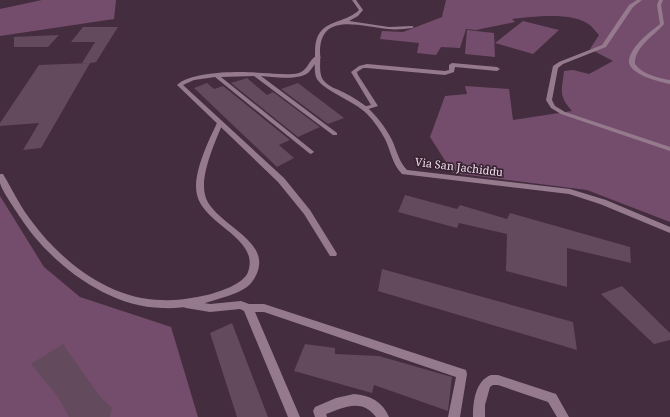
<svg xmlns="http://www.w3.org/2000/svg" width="670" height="417" viewBox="0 0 670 417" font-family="'Noto Serif',serif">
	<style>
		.green { fill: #754d6c }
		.building { fill: #634a5d }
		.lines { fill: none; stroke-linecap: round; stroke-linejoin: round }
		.service { fill: #957a8e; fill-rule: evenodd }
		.minor { fill: #957a8e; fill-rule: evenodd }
		.labels { text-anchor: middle; stroke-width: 3.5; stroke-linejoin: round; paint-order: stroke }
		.street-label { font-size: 11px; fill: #eddee8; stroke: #392334 }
	</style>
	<rect width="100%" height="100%" fill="#442d3e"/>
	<path class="green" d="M42,0H116L114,19L0,36V9Z
		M446,0H670V222L587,190L453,173L430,137L445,96L467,94L465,86L509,89L513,120L572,111C558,95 562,91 564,71L573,70L589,74L613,61L590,49L599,35C596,32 594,29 591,26C573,11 533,17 512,19L515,22L476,30L466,29L460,48L441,47L436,55L417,53L419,43L380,39L382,31L403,32L442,17Z
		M523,21L559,30L533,54L495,43Z
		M467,30L494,33L495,57L465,54Z
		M0,196L44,267L80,297L171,327L198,417H0Z"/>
	<path class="building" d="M83,27H118L96,62L90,63L41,148L23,150L39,123L0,126V123L39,65L90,63H82L95,42H71Z
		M59,35L48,47H14V37Z
		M247,78L267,95L273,92L320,127L298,137L231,83Z
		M207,83L214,89L223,86L290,140L279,145L294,158L277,167L194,88Z
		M298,83L344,118L328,124L281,89Z
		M405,195L457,209L460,205L507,219L510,213L630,247L631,263L567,248V287L506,271L507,234L459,223L457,228L398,212Z
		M382,269L573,322L577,350L378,291Z
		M622,286L670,333V340L654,344L601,294Z
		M232,323L268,417H237L210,333Z
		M63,344L98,394L112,408L110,417H69L58,397L31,364Z
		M305,344L335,348V354L379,356L452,377L448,411L374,385L372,393L294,371Z"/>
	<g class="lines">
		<path class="service" d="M316,56L321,57C316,62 313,67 309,72C300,81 273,77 261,76L337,133V135H333L254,76L221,77L313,151L314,152L311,154L309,153L215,77L194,80L183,85L284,178L310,210L336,252L337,254L336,256H330L304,214L278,182L177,85C191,71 242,71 262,73C274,73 287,76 299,73C307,71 309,60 316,56Z
			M452,63L497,67L500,69L497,71L455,67L454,72L445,75L367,68H363L357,72L358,75L378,106L365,110L363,109V107L371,105L351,72L359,66L367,64L445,71L449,70V65Z
			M186,300L210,304L241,301L249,304H264L466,370L467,374L460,417H448L456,377L264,312H255L300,417H288L244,311L240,309L210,312L186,308L183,307L181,304L183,301Z
			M491,375H498L556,394L569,417H557L548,402L498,385H493L490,387L485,405V417H473C473,402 475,381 491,375Z
			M354,394C370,395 383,402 389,417H376C362,398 344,407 326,414L327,417H315L313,411L315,407L336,398Z"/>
		<path class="minor" d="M352,0H356L363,10L358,16L349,21L389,27L412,26L414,27L412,28C404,29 395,30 388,29C362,27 320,11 320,52C321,61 318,74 324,81C329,87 337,89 343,92C353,97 363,103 371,111C379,119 387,130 392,140C397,151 399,162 407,170L570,189L606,200L670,227V233L600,204L569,194L402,174C392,164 391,151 385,139C380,130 374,121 367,114C355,101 321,90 316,77C314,70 315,63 315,56C315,47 315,37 322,30C332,20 348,21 359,10Z
			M637,0H642L633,7L606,47L563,64L558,68L552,100L555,106L565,112L670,147V151L561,114L551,108L546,100L553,66L559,62L602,45L629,5Z
			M659,0H663L661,5L664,24C654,36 634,47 635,64C642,74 658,78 670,80V84C660,82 627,74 629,60C632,45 649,33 660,24L657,5Z
			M220,121L223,123C215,142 200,175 205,195C212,225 278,240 254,279C247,291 231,295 218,299C200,305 181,309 162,308C106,307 49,262 20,217C15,209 2,191 0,183C0,180 0,176 0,174H3C13,191 21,208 33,223C62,262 111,300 162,300C178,301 192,298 207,295C219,292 244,284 248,272C260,238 204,225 197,195C192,175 208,142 217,123Z"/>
	</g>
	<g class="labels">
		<g class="street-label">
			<text transform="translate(459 167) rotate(7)" y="4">Via San Jachiddu</text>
		</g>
	</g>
</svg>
